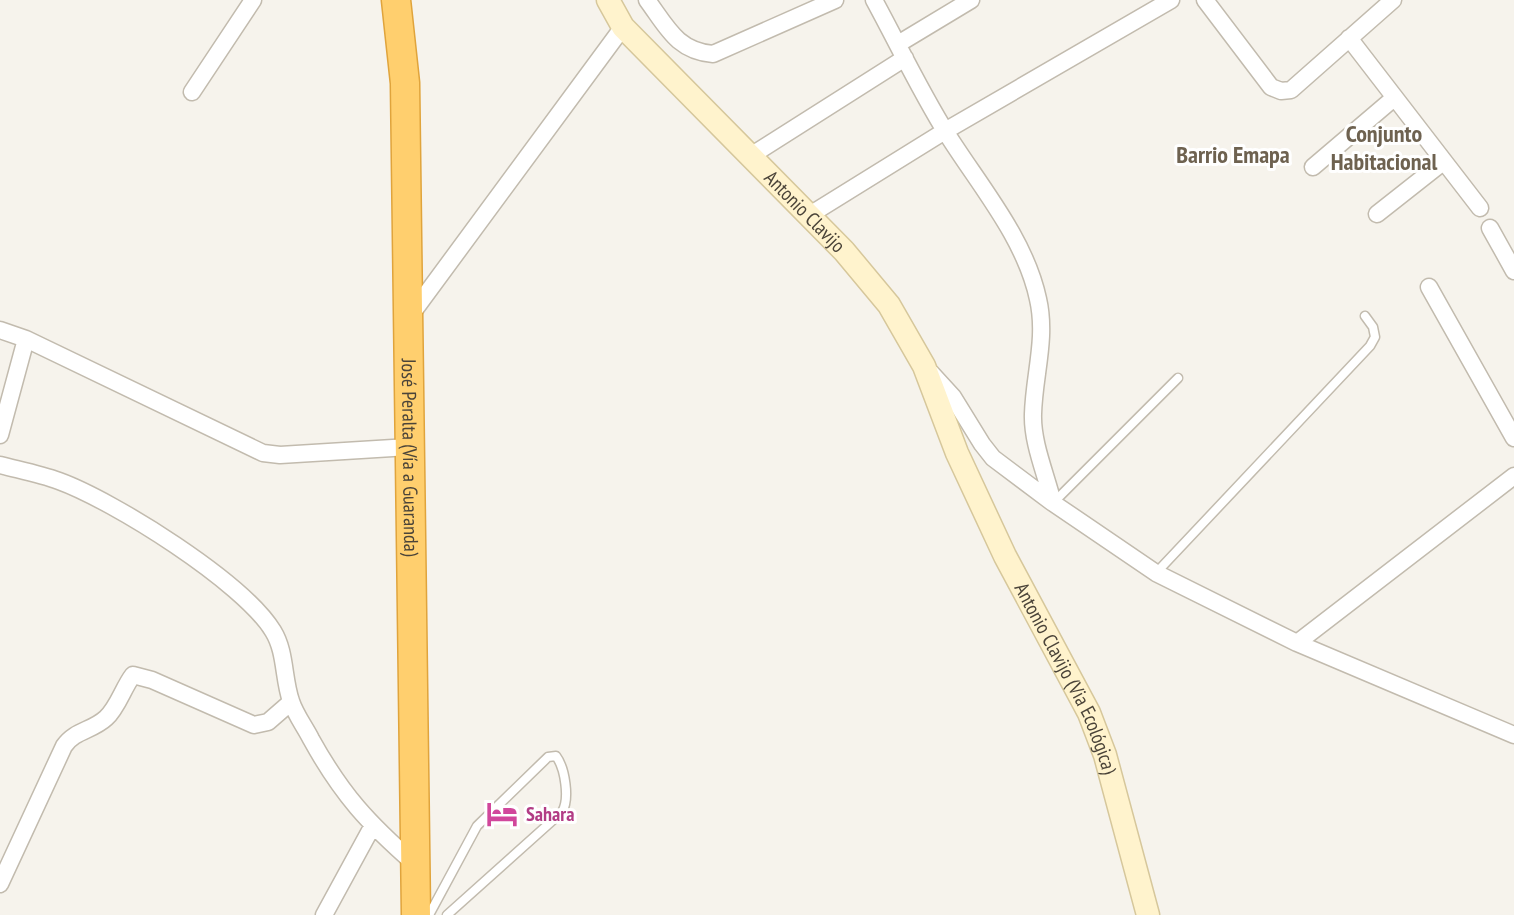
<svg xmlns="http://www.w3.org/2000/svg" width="1514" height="915" viewBox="0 0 1514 915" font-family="'PT Sans Narrow',sans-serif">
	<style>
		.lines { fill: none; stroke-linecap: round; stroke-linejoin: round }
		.lane-casing { stroke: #c2bbae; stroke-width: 11 }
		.street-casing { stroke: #c2bbae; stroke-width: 19 }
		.secondary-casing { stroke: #d6c79b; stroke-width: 25 }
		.highway-casing { stroke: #e0a43c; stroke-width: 31 }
		.lane { stroke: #fff; stroke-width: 8 }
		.street { stroke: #fff; stroke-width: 16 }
		.secondary { stroke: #fff3cd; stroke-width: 22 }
		.highway { stroke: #ffcf6e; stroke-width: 28 }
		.labels { text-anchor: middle; stroke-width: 6; stroke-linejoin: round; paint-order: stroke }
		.street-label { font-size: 20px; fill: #4b4439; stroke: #fff }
		.hotel-label { font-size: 20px; font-weight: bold; fill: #b23c85; stroke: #fff; text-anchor: start }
		.quarter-label { font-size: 24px; font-weight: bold; fill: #6e6250; stroke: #fff }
	</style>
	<rect width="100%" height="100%" fill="#f6f3ec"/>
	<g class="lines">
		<defs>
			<path id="lane" d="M1054,502L1178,378
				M1156,573L1370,346L1375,337L1373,327L1365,316
				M429,915L477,826L548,757L556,756C565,768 570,799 562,812L447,915"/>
			<path id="street" d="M647,0C667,27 677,51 713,54L835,0
				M874,0C898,44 920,91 947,134C979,185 1025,238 1038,299C1047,338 1034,375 1033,414C1032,443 1046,474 1053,503
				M1205,0L1271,87L1281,91L1291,90L1393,0
				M1349,38L1480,208
				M898,44L971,0
				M192,92L253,0
				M752,155L905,58
				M1313,167L1394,98
				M1377,214L1443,162
				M808,216L945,131L1171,0
				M1490,228L1514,271
				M1429,287L1514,438
				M410,316L623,27
				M0,330L26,339L263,453L280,455L409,447
				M931,373L953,397L982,444L993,458L1053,503L1156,573L1297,643L1514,735
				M0,435L26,339
				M0,465C19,470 40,474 59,481C114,501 243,582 273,631C286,652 283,678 291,701C295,714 305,727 311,739C342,795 368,823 416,865
				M1297,643L1514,476
				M0,884L64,746C75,730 92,731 106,718C118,707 123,688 133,675L152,680L254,725L268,722L291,702
				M324,915L372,827"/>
			<g id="secondary">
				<path id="s1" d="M608,0L623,27L844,251L889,305L924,366L957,453L1005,556L1089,713L1105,755L1148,915"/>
			</g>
			<g id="highway">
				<path id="s2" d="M396,0L405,83L416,915"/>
			</g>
		</defs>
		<use href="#lane" class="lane-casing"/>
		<use href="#street" class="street-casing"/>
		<use href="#secondary" class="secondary-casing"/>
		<use href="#highway" class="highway-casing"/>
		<use href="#lane" class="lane"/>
		<use href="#street" class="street"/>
		<use href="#secondary" class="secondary"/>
		<use href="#highway" class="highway"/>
	</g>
	<defs>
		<symbol id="hotel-bare" viewBox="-9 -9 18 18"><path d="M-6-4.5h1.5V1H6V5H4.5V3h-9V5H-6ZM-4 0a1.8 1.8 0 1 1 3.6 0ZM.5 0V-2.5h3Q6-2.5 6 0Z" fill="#d1479c" stroke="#fff" stroke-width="2.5" paint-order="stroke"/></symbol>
	</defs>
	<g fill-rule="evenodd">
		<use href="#hotel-bare" x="480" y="792" width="44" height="44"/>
	</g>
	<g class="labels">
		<g class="street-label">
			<text dy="7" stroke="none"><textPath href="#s1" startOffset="290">Antonio Clavijo</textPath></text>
			<text dy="7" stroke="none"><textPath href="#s2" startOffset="458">José Peralta (Vía a Guaranda)</textPath></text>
			<text dy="7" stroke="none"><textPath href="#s1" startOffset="830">Antonio Clavijo (Via Ecológica)</textPath></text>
		</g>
		<g class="hotel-label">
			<text x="526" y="821">Sahara</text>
		</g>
		<g class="quarter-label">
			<text x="1384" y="142">Conjunto<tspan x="1384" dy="28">Habitacional</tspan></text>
			<text x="1233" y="163">Barrio Emapa</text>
		</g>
	</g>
</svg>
